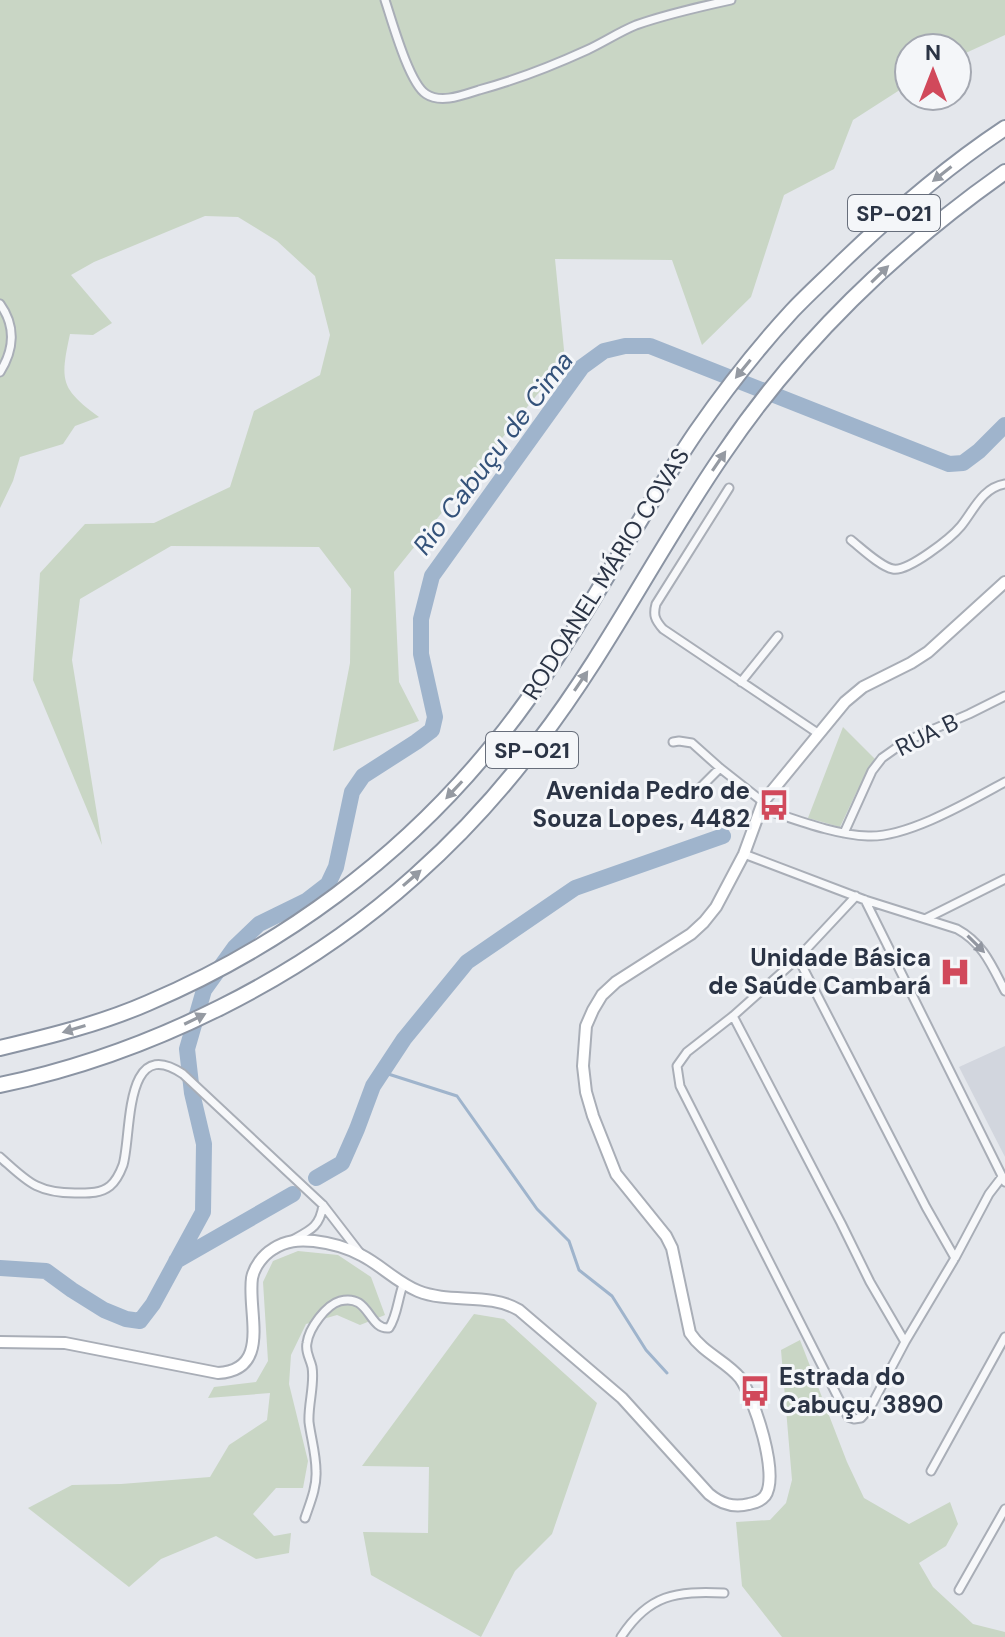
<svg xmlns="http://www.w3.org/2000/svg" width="1005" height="1637" viewBox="0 0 1005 1637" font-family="'DM Sans',sans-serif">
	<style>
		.built { fill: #d2d6de }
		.green { fill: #c9d6c5 }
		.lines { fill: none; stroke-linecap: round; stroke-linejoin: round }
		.stream { stroke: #9fb4cc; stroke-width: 3 }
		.river { stroke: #9fb4cc; stroke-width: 16 }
		.street-casing { stroke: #a9aeb7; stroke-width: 11 }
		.secondary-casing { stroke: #a9aeb7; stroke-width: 14 }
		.highway-casing { stroke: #8b94a3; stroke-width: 18 }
		.street { stroke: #f7f8fa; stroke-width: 7 }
		.secondary { stroke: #fff; stroke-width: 10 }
		.highway { stroke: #fff; stroke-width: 14 }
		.oneway { fill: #959aa2 }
		.oneway2 { fill: #9196a0 }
		.labels { text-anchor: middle; stroke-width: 6; stroke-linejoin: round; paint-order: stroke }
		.shield { fill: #f4f6f9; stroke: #676e7b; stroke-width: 2 }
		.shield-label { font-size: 22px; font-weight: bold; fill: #2b3445 }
		.street-label { font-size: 24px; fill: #2b3445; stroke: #f4f6f9 }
		.poi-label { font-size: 24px; font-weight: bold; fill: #2b3445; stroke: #f4f6f9; text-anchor: end }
		.water-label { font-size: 26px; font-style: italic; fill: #34527a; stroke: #f4f6f9 }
	</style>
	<rect width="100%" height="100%" fill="#e4e7ec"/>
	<path class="built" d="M1005,1046V1157L959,1067Z"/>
	<path class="green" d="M0,0H1005V35L957,57V48H909V84L853,120L834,169L784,195L751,297L702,345L672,260L555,259L565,360L394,572L399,682L419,721L333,751L350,663L351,589L319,547L171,546L80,599L72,660L102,845L33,680L40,573L85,524L154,523L230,487L254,411L320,375L330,335L315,276L277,241L238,217L205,216L94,262L71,275L112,323L93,335L70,334C60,381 60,388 99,417L75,426L63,444L20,457L13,481L0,508Z
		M843,727L875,759L857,791L840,827L808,818Z
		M298,1251L338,1255L371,1277L385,1315L360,1325L337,1315L306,1324L291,1355L289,1384L308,1461L303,1488H276L253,1514L274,1536L291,1533L289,1553L256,1559L216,1536L161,1559L129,1587L28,1508L72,1485L121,1484L210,1477L229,1445L267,1420L270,1393L208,1398L214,1387L256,1382L268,1361L263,1282L273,1261Z
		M474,1314L504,1319L597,1403L552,1534L515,1571L481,1637L371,1575L363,1532L428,1533L429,1467L362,1466Z
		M800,1340L847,1462L864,1498L909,1524L950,1502L958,1524L946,1546L919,1563L933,1587L973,1624L1005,1632V1637H782L742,1586L736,1522L770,1520L786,1503L792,1480L781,1350Z"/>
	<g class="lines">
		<path class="stream" d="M382,1072L457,1096L537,1209L569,1241L579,1270L612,1296L646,1350L667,1373"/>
		<path class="river" d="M316,1178L342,1163L357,1129L373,1086L404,1039L467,962L575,888L723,836
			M176,1261L293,1194
			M0,1268L46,1271L72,1290L104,1310L126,1319L140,1321L153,1304L203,1212L204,1144L192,1093L187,1049L204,990L235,947L259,924L306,901L328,884L336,867L352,792L363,776L416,742L432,730L435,717L421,654V619L432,576L582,367L604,351L625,346H650L949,464L963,463L979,451L1005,425"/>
		<defs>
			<path id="street" d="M385,0C392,21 409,83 426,94C441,104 463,95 479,90C516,80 552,66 587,50C604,42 619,32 636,25C667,14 699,7 731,0
				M0,304C16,326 14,350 0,372
				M729,488L656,604C653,615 655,620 663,629L819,734
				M851,540C861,548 881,567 893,569C908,572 951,538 961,526C974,510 982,488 1005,484
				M741,682L778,636
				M673,742L679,741L692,743L720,768L763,802
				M696,792L720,768
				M760,808C792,818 834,835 868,836C907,838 970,801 1005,782
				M844,833L872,771L882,758L906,741L969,714L1005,696
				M744,854L865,900L957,929C983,943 992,966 1005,991
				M856,896L798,958L733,1016L687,1052L677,1066L680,1086L848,1417L854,1419L861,1418L870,1408L905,1342L955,1258L989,1194L1002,1177
				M865,900L1005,1182
				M927,918L1005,879
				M798,958L926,1207L955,1258
				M733,1016L841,1223L870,1282L905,1342
				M0,1157C27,1181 36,1193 75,1193C87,1193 100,1194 110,1186C116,1181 120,1173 123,1165C132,1135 123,1033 183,1074L323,1205L360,1253
				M294,1239C311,1230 320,1226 323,1205
				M931,1471L1005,1337
				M305,1518C310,1503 317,1487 316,1471C316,1454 311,1438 309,1422C308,1404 315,1384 312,1367C310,1358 305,1352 307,1343C309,1328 326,1305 340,1301C370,1293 368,1330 389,1328C397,1317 398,1298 403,1285
				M959,1590L1005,1509
				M621,1637C649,1594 676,1591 724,1593"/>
			<path id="secondary" d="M0,1342L65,1343L218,1373C272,1370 247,1312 252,1278C254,1267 263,1255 273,1249C287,1240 298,1240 314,1241C331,1243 346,1247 361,1255C381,1265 396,1282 418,1291C450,1304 489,1292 519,1310L622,1398L709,1494C721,1504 733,1508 749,1504C754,1503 761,1501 765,1496C780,1476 754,1397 740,1378C726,1361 703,1353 690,1333L672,1248L666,1236L616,1174L593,1116L586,1092L583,1066L586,1026L593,1010L602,995L616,982L691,934L704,922L716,907L744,854L763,802L845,702L863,687L911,663L928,652L1005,582"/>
			<path id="highway" d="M0,1048C50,1036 100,1024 148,1003C282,946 401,858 493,745C572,649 626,535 696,432C725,390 757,349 792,311C808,294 826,278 842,262C893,213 946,167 1005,128
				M0,1085C149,1054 302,978 415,876C460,836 502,790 538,742C608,651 659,547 724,453C798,343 897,248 1005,172"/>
		</defs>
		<use href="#street" class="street-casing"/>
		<use href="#secondary" class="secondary-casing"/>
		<use href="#highway" class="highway-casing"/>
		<use href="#street" class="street"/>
		<use href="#secondary" class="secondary"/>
		<use href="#highway" class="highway"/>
	</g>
	<defs><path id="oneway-solid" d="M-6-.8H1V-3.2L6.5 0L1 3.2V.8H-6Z" transform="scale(2)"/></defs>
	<g class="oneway">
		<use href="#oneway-solid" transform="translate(942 174) rotate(142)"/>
		<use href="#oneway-solid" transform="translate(880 274) rotate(-44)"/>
		<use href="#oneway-solid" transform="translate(743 369) rotate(129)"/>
		<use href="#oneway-solid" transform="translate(719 461) rotate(-56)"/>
		<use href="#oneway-solid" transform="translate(581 681) rotate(-56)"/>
		<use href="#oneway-solid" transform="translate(454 790) rotate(133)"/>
		<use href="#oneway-solid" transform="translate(412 878) rotate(-41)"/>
		<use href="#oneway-solid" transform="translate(195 1019) rotate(-26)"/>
		<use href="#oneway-solid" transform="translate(74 1029) rotate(163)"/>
	</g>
	<use class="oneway2" href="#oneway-solid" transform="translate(976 944) rotate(45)"/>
	<defs>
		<symbol id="bus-bare" viewBox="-9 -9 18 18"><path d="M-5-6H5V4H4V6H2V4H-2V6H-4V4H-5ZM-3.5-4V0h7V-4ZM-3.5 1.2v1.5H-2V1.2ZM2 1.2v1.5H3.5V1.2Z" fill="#d1495b" stroke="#f4f6f9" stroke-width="2.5" paint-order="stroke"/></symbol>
		<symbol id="hospital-bare" viewBox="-9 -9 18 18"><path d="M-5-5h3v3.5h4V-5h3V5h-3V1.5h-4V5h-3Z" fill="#d1495b" stroke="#f4f6f9" stroke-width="2.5" paint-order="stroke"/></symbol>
	</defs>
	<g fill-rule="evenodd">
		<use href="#bus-bare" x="752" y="783" width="44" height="44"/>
		<use href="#hospital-bare" x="933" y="950" width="44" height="44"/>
		<use href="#bus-bare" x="733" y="1369" width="44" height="44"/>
	</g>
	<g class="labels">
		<g class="shield">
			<rect x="848" y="195" width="92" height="36" rx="6"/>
			<rect x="486" y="732" width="92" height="36" rx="6"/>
		</g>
		<g class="shield-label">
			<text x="894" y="221">SP-021</text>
			<text x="532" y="758">SP-021</text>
		</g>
		<g class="street-label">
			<text transform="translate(606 574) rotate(-58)" y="8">RODOANEL MÁRIO COVAS</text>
			<text transform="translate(927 735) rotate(-26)" y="8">RUA B</text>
		</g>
		<g class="poi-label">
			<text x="750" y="799">Avenida Pedro de<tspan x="750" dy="28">Souza Lopes, 4482</tspan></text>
			<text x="931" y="966">Unidade Básica<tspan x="931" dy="28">de Saúde Cambará</tspan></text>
			<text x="779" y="1385" text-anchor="start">Estrada do<tspan x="779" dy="28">Cabuçu, 3890</tspan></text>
		</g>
		<g class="water-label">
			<text transform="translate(493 453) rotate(-53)" y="9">Rio Cabuçu de Cima</text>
		</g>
	</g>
	<g transform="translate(933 72)"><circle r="38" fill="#f4f6f9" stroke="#a4a8b1" stroke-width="2"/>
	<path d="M0-6L14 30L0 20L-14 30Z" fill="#d1495b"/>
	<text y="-12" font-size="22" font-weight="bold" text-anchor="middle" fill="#2b3445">N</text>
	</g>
</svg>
